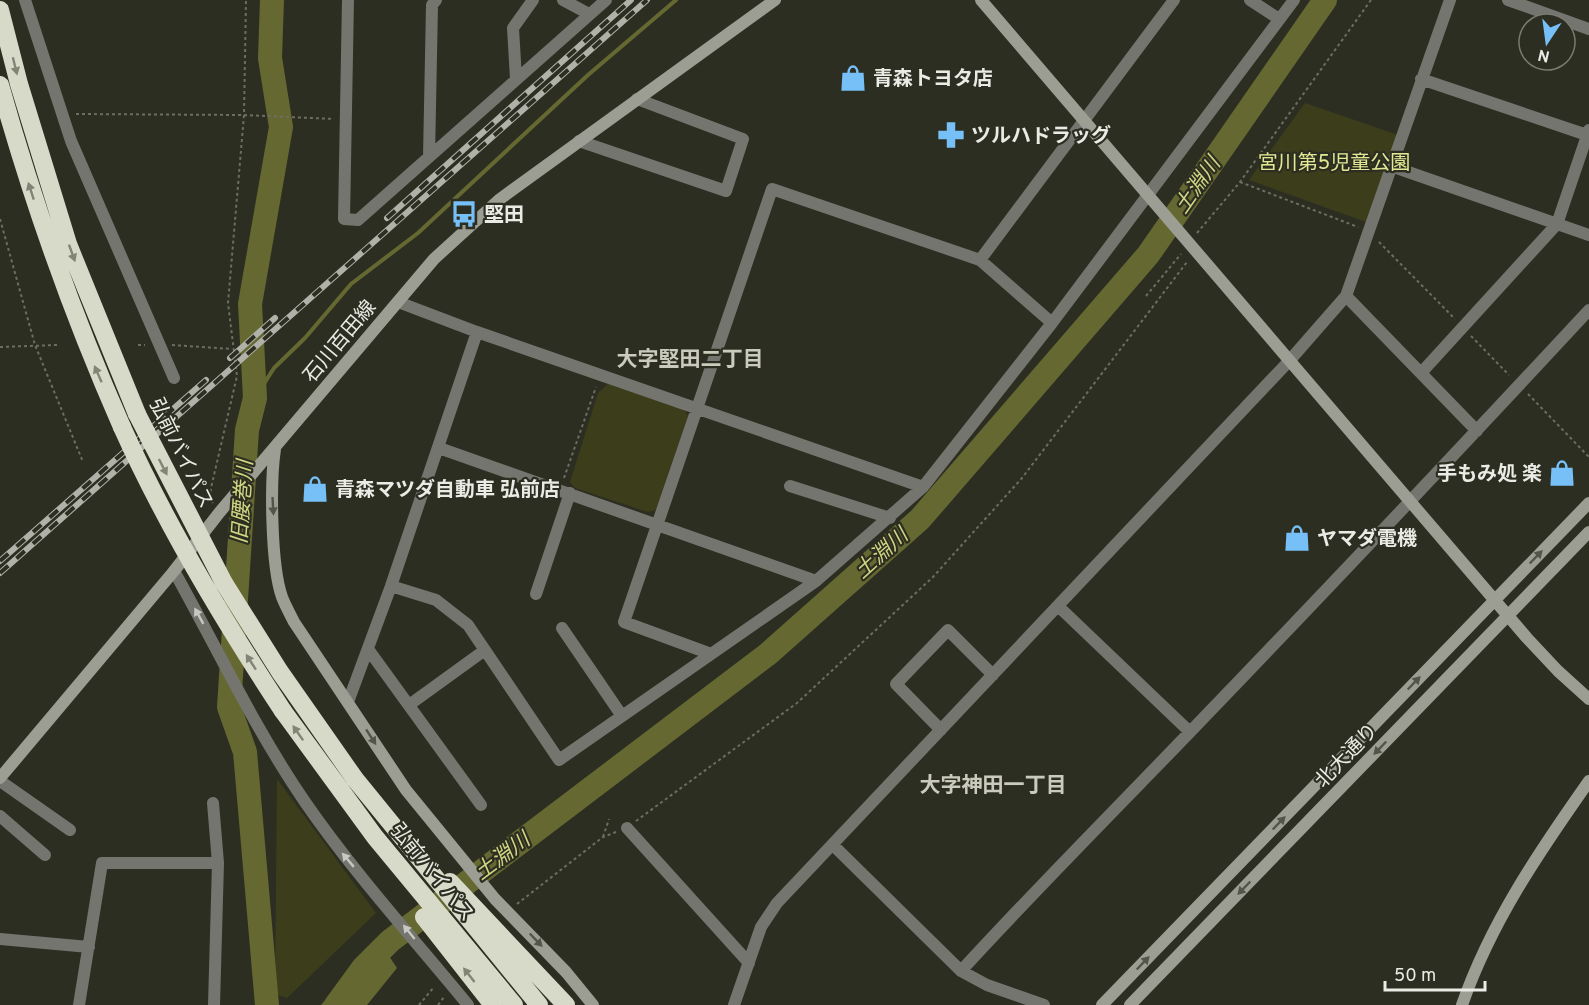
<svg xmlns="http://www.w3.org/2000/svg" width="1589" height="1005" viewBox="0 0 1589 1005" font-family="Overpass,'Noto Sans JP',sans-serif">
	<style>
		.green { fill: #3c3e1b }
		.water { fill: #656931 }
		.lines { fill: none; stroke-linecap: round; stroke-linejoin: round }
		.stream { stroke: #656931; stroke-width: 4 }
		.river { stroke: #656931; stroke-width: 24 }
		.path { stroke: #6d6e63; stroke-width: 2; stroke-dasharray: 3 3; stroke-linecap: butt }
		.street { stroke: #74756f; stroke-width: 12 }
		.secondary { stroke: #9c9d93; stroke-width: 12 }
		.highway { stroke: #d7d9c9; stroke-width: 18 }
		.rail-casing { stroke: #b0b1a8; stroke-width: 6 }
		.rail { stroke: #2d2e22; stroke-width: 4; stroke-dasharray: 11; stroke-linecap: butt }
		.highway-bridge { stroke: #d7d9c9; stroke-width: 18 }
		.oneway { fill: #828476 }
		.oneway2 { fill: #54554a }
		.oneway3 { fill: #c7c8c1 }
		.labels { text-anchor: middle; stroke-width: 4.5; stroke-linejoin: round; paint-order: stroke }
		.poi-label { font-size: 20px; font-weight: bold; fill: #eaebe4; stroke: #2d2e22; text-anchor: start }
		.park-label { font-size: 20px; fill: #e2e893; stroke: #2d2e22 }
		.street-label { font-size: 20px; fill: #eaebe4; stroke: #2d2e22 }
		.water-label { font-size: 21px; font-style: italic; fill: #d0d682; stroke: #2d2e22 }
		.neighbourhood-label { font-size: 21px; font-weight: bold; fill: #cacbbc; stroke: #2d2e22 }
	</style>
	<rect width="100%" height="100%" fill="#2d2e22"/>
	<path class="green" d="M1305,103L1398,135L1366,222L1249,180Z
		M608,384L683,409L688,415L656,510L648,512L575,488L570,482L598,393Z
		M277,779L376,913L287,998L275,994Z"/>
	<path class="water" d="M377,938L397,968L367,1005H321Z"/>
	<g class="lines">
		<path class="stream" d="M255,398L274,368L305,338L351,284L418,233L588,75L676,0"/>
		<path class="river" d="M267,1005L245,752L229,707L247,430L255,398L250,304L281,127L270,58L272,0
			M336,1005L363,968L390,941L768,654L920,519L1148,255L1325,0"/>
		<path class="path" d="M76,114L244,115L334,119
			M1240,182L1358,227
			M0,219L35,345L83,462
			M1197,233L1240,182L1371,0
			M1379,242L1455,319
			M1146,296L1181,254
			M1471,336L1509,375
			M138,345H145
			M172,345L232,349
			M0,347L57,345
			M1528,394L1589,457
			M564,478L596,387
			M213,503L210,498L211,488L237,376L228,303L244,115L246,0
			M636,821L797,703L933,577L1022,478L1187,262
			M603,837L609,819
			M517,904L603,837L616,832
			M419,1005L434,987
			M438,1005L444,997"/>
		<path class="street" d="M25,0L71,141L174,378
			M348,0L344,219L358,220L606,0
			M563,0L589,14
			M1250,0L1279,19
			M1508,0L1589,29
			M516,79L513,28L533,0
			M1421,79L1587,135
			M579,141L726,191L743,139L637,99
			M429,157L432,5L436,0
			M1391,166L1589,235
			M980,260L1174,0
			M1346,296L1477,431
			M398,302L477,332L923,487
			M1421,373L1557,224L1589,130
			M439,448L816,581
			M790,486L890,518
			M174,571C217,648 255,729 305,802C354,873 413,938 468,1005
			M391,586L436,600L468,625L559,760L816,581L923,487L1052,323L1294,0
			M536,594L570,493
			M1058,606L1190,732
			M562,628L622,716
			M368,649L481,805
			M711,654L624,622L772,189L980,260L1052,323
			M348,702L391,586L477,332
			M409,705L485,650
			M941,730L896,684L948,630L993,675
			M0,781L70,830
			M213,803L218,863L214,1005
			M0,816L45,855
			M627,828L749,963
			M833,845L961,971L987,985L1044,1005
			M0,939L89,947
			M961,971C1035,890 1113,812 1189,733C1324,593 1457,452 1589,310
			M79,1005L102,863H218
			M734,1005L761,927L777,903L1290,360L1346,296L1450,0"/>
		<path class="secondary" d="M981,0L1527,638L1558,671L1589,699
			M275,449C270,482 271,566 282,597C285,605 290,614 294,622L406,790L495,899L566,972L593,1005
			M0,778L174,571L219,513L434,259L500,199L775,0
			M1102,1005L1589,503
			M1130,1005L1589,532
			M1462,1005C1491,922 1539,852 1589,781"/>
		<path class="highway" d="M0,10L19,84L68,244L137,414
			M0,85C33,203 73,316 122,427
			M224,583L280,672L355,779L539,1005
			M283,711L375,837L514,1005
			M450,882L566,1005
			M424,917L493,1005"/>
		<defs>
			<path id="rail" d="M387,218L631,0
				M230,358L275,318
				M0,561L206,380
				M0,573L647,0"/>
		</defs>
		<use href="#rail" class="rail-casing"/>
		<use href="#rail" class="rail"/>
		<path class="highway-bridge" d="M137,414L224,583
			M122,427C167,527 223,620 283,711"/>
	</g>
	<defs><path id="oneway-solid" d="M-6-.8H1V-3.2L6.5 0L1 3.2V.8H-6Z" transform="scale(1.5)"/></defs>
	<g class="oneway">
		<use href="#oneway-solid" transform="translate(15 66) rotate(76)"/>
		<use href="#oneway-solid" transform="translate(31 191) rotate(-108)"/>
		<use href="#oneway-solid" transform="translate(72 253) rotate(70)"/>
		<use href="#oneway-solid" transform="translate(98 374) rotate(-114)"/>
		<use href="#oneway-solid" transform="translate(163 467) rotate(63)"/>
		<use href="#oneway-solid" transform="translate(251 662) rotate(-123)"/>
		<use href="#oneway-solid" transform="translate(298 733) rotate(-125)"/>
		<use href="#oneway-solid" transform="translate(469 975) rotate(-128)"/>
	</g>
	<g class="oneway2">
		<use href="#oneway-solid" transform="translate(273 506) rotate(87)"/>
		<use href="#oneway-solid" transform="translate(1536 557) rotate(-46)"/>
		<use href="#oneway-solid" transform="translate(1414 683) rotate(-46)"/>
		<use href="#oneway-solid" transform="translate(371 737) rotate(57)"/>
		<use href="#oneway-solid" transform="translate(1380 748) rotate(134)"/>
		<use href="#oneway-solid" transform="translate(1279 823) rotate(-46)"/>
		<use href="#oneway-solid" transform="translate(1244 888) rotate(134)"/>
		<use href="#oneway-solid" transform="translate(536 940) rotate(46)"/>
		<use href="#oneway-solid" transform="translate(1143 963) rotate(-46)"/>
	</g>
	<g class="oneway3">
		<use href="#oneway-solid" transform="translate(199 616) rotate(-119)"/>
		<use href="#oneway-solid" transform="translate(348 860) rotate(-130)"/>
		<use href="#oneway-solid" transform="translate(409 932) rotate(-129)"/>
	</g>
	<defs>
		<symbol id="shop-bare" viewBox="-9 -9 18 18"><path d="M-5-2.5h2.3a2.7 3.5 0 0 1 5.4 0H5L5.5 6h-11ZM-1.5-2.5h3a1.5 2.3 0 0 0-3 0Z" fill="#77c0f7" stroke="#2d2e22" stroke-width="2.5" paint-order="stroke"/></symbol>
		<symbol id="pharmacy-bare" viewBox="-9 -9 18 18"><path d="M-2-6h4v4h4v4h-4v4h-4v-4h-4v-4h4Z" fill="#77c0f7" stroke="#2d2e22" stroke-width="2.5" paint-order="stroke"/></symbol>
		<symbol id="bus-bare" viewBox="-9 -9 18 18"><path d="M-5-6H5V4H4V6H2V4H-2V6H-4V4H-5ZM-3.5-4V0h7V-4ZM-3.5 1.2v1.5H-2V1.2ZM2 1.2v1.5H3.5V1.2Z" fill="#77c0f7" stroke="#2d2e22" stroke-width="2.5" paint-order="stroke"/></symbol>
	</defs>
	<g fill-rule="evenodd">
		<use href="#shop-bare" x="834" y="59" width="38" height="38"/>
		<use href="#pharmacy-bare" x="932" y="116" width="38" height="38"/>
		<use href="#bus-bare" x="445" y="195" width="38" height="38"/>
		<use href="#shop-bare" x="1543" y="454" width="38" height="38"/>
		<use href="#shop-bare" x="296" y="470" width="38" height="38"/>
		<use href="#shop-bare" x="1278" y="519" width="38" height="38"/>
	</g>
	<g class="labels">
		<g class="poi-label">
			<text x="873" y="85">青森トヨタ店</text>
			<text x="971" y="142">ツルハドラッグ</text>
			<text x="484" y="221">堅田</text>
			<text x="1542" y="480" text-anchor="end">手もみ処 楽</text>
			<text x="335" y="496">青森マツダ自動車 弘前店</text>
			<text x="1317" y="545">ヤマダ電機</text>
		</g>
		<g class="park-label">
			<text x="1334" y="169">宮川第5児童公園</text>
		</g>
		<g class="street-label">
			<text transform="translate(339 341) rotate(-50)" y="7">石川百田線</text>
			<text transform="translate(182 453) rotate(64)" y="7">弘前バイパス</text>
			<text transform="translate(1346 755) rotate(-46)" y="7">北大通り</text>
			<text transform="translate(433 872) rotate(51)" y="7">弘前バイパス</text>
		</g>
		<g class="water-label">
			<text transform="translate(1197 185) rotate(-55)" y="7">土淵川</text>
			<text transform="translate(242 502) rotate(-86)" y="7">旧腰巻川</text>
			<text transform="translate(881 553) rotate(-42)" y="7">土淵川</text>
			<text transform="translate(502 856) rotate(-37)" y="7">土淵川</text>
		</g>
		<g class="neighbourhood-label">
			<text x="690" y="366">大字堅田二丁目</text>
			<text x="993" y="792">大字神田一丁目</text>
		</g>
	</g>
	<g transform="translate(1547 42) rotate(193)"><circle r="28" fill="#2d2e22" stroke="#797a70" stroke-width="1.5"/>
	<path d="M0-4.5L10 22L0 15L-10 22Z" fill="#77c0f7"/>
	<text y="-9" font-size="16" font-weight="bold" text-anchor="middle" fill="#eaebe4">N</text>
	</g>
	<path d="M1385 981v9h100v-9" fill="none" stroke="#eaebe4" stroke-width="3"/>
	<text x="1394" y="981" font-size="18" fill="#eaebe4" stroke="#2d2e22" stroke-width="4.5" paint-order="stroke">50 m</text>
</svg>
